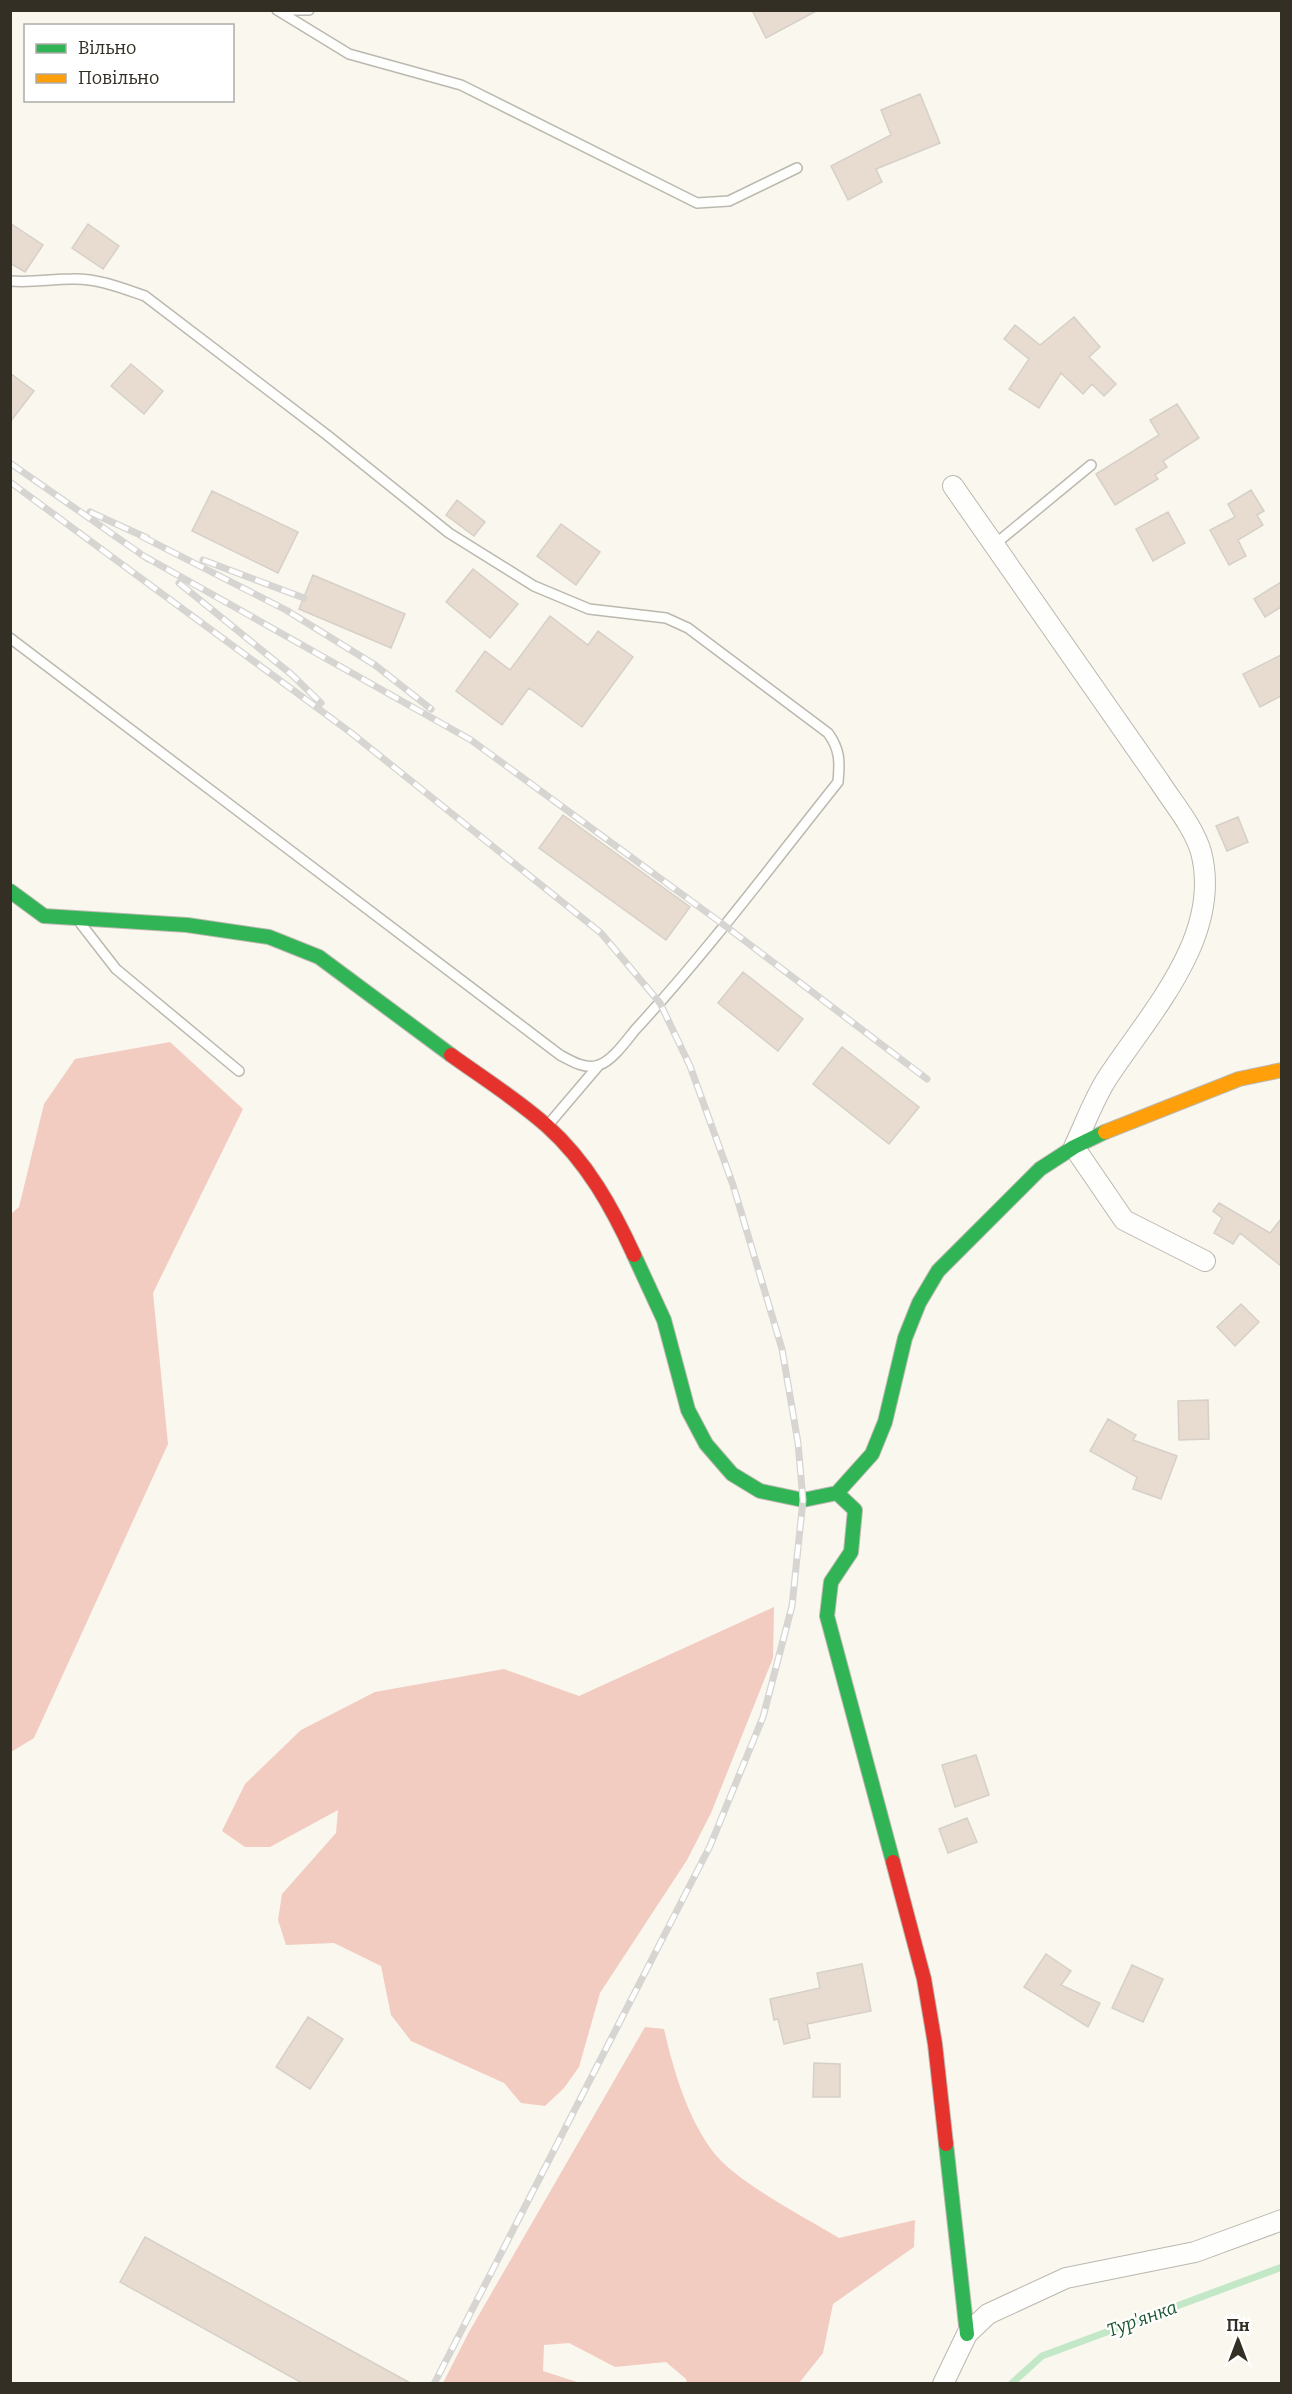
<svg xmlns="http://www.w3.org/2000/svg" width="1292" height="2394" viewBox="0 0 1292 2394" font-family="Bitter,serif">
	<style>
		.forest { fill: #f2ccc1 }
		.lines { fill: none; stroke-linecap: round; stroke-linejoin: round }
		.stream { stroke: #c3e8c8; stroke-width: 7 }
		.building { fill: #e7dccf; stroke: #d6d0c9; stroke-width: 1.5 }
		.lane-casing { stroke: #bbb8b0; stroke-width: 12 }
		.street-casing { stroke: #bbb8b0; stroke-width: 22 }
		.fast-casing { stroke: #bbb8b0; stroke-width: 16 }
		.slow-casing { stroke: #bbb8b0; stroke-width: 16 }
		.jam-casing { stroke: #bbb8b0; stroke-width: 16 }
		.lane { stroke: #fefefc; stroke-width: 9 }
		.street { stroke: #fefefc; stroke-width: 20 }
		.fast { stroke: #30b455; stroke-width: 14 }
		.slow { stroke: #ff9f0a; stroke-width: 14 }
		.jam { stroke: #e5322d; stroke-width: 14 }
		.rail-casing { stroke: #d6d5d2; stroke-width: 7 }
		.rail { stroke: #fff; stroke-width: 4.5; stroke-dasharray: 14; stroke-linecap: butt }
		.labels { text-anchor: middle; stroke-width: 4.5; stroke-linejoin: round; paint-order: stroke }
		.water-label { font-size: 18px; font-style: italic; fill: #1b552e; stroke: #fff }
	</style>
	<rect width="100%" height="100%" fill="#faf7ee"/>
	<path class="forest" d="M170,1042L243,1109L153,1293L168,1444L34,1738L11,1752V1214L19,1207L44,1104L75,1059Z
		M774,1607L773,1658L711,1813L687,1860L600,1993L579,2067L564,2088L545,2106L521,2103L504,2083L411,2041L391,2015L381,1966L334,1943L286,1945L278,1920L282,1894L336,1833L338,1810L270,1847H245L222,1831L245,1784L301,1730L375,1692L504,1669L579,1696Z
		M645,2027L664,2029C673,2069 687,2116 711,2149C733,2181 805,2217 839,2238L915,2220L914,2247L833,2304L823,2353L799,2383H687L686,2379L666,2362L615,2367L569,2343L544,2345L543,2371L580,2383H443L469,2332Z"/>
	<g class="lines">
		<path class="stream" d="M1011,2384L1042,2356L1282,2267"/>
	</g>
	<path class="building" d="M752,10H818L766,38Z
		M920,94L940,143L876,169L882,182L848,200L831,166L891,135L881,110Z
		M10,223L43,245L25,272L10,263Z
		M88,224L119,246L103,269L72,248Z
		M1074,317L1100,347L1089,357L1116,384L1104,396L1092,384L1083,394L1061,373L1039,408L1009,389L1029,359L1004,339L1015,325L1040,345Z
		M131,364L163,391L144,414L111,386Z
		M10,373L34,391L10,422Z
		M1177,404L1199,438L1163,461L1167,467L1155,475L1158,479L1115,505L1096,474L1159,435L1150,420Z
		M1251,490L1264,511L1257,515L1263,525L1238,540L1246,556L1229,565L1210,530L1235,517L1228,504Z
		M212,491L298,532L278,573L192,531Z
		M457,500L485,522L474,536L446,515Z
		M1168,512L1185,543L1153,561L1136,529Z
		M561,524L600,552L576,585L537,556Z
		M473,569L518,604L490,638L446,602Z
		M313,575L405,614L391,648L299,609Z
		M1281,582V607L1265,617L1254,599Z
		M550,616L588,645L598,631L633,657L582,727L529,688L502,725L456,691L485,651L510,670Z
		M1281,655V696L1260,707L1243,674Z
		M563,815L690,907L666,940L539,848Z
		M1238,817L1248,842L1227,851L1216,826Z
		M743,972L803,1019L778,1051L718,1003Z
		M842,1047L919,1107L889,1144L813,1084Z
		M1219,1203L1270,1233L1281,1219V1266L1240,1233L1233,1244L1214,1233L1222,1218L1213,1211Z
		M1241,1304L1259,1322L1235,1346L1217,1327Z
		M1208,1400L1209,1439L1179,1440L1178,1401Z
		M1108,1419L1136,1435L1133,1440L1177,1456L1161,1499L1133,1489L1137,1477L1090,1451Z
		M976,1755L989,1795L955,1807L942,1765Z
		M967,1818L977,1842L948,1853L939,1829Z
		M1046,1954L1071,1971L1061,1985L1100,2003L1088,2027L1024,1987Z
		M862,1964L871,2011L807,2024L810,2038L784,2044L778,2019L774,2020L770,1999L820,1988L817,1973Z
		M1132,1965L1163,1979L1143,2022L1112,2008Z
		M308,2017L343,2039L310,2089L276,2067Z
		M814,2063L840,2064V2097H813Z
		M145,2237L412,2384H304L120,2282Z"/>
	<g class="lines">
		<defs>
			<path id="lane" d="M277,10L349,54L461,85L697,203L729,201L797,168
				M281,10H309
				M10,281C34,283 49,279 72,279C97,278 122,288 145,296L327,435L449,533L534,586L589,609L666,618L688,628L828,733C840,749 840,762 838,782C771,866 707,952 635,1030C626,1041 612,1061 599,1065C586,1070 571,1061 560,1055L10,638
				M994,545L1091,465
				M81,924L116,969L239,1071
				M548,1125L599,1065"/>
			<path id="street" d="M953,486L1159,781C1173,803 1194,827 1201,852C1223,936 1150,1013 1108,1077C1094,1098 1085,1124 1074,1147L1124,1220L1205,1261
				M943,2384L967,2334L988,2314L1066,2278L1195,2252L1282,2220"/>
			<path id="fast" d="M10,891L44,916L187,925L269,937L319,957L451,1055
				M634,1255L664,1320L688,1410L706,1444L732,1474L760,1491L803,1500L837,1493L872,1454L885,1422L905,1338L919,1303L938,1271L1040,1169L1074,1147L1105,1132
				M837,1493L855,1510L851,1552L831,1582L827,1616L893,1862
				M946,2144L967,2334"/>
			<path id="slow" d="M1105,1132L1239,1079L1282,1070"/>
			<path id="jam" d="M451,1055C483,1078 518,1100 547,1126C587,1162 612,1207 634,1255
				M893,1862L924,1979L935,2044L946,2144"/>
		</defs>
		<use href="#lane" class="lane-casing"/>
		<use href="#street" class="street-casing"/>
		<use href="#fast" class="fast-casing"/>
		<use href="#slow" class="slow-casing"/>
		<use href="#jam" class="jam-casing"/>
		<use href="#lane" class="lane"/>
		<use href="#street" class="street"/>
		<use href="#fast" class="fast"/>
		<use href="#slow" class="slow"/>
		<use href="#jam" class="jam"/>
		<defs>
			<path id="rail" d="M10,463L148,559
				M10,482L350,732L601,933L660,1003L690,1066L733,1185L782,1349L798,1443L803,1500L792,1606L763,1717L710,1846L434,2384
				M90,512L147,538
				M141,536L286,610L375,665L431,709
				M142,555L471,740L724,925L927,1079
				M203,560L304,598
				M179,583L291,674L321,703"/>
		</defs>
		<use href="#rail" class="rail-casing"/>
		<use href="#rail" class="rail"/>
	</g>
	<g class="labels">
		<g class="water-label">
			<text transform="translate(1142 2319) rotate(-20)" y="6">Тур'янка</text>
		</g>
	</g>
	<rect width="1292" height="2394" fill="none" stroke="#332f25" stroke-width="24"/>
	<rect x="24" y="24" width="210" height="78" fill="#ffffff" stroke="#adaca8" stroke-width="1.5"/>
	<rect x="36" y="44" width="30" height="9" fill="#30b455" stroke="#adaca8" stroke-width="1.5"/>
	<text x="78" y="54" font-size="18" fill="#332f25">Вільно</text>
	<rect x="36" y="74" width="30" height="9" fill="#ff9f0a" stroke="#adaca8" stroke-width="1.5"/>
	<text x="78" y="84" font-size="18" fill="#332f25">Повільно</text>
	<g transform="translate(1238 2340)" stroke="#ffffff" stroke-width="4.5" paint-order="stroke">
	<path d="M0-4.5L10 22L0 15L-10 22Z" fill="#332f25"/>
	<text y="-9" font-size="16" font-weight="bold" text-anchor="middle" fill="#332f25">Пн</text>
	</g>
</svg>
